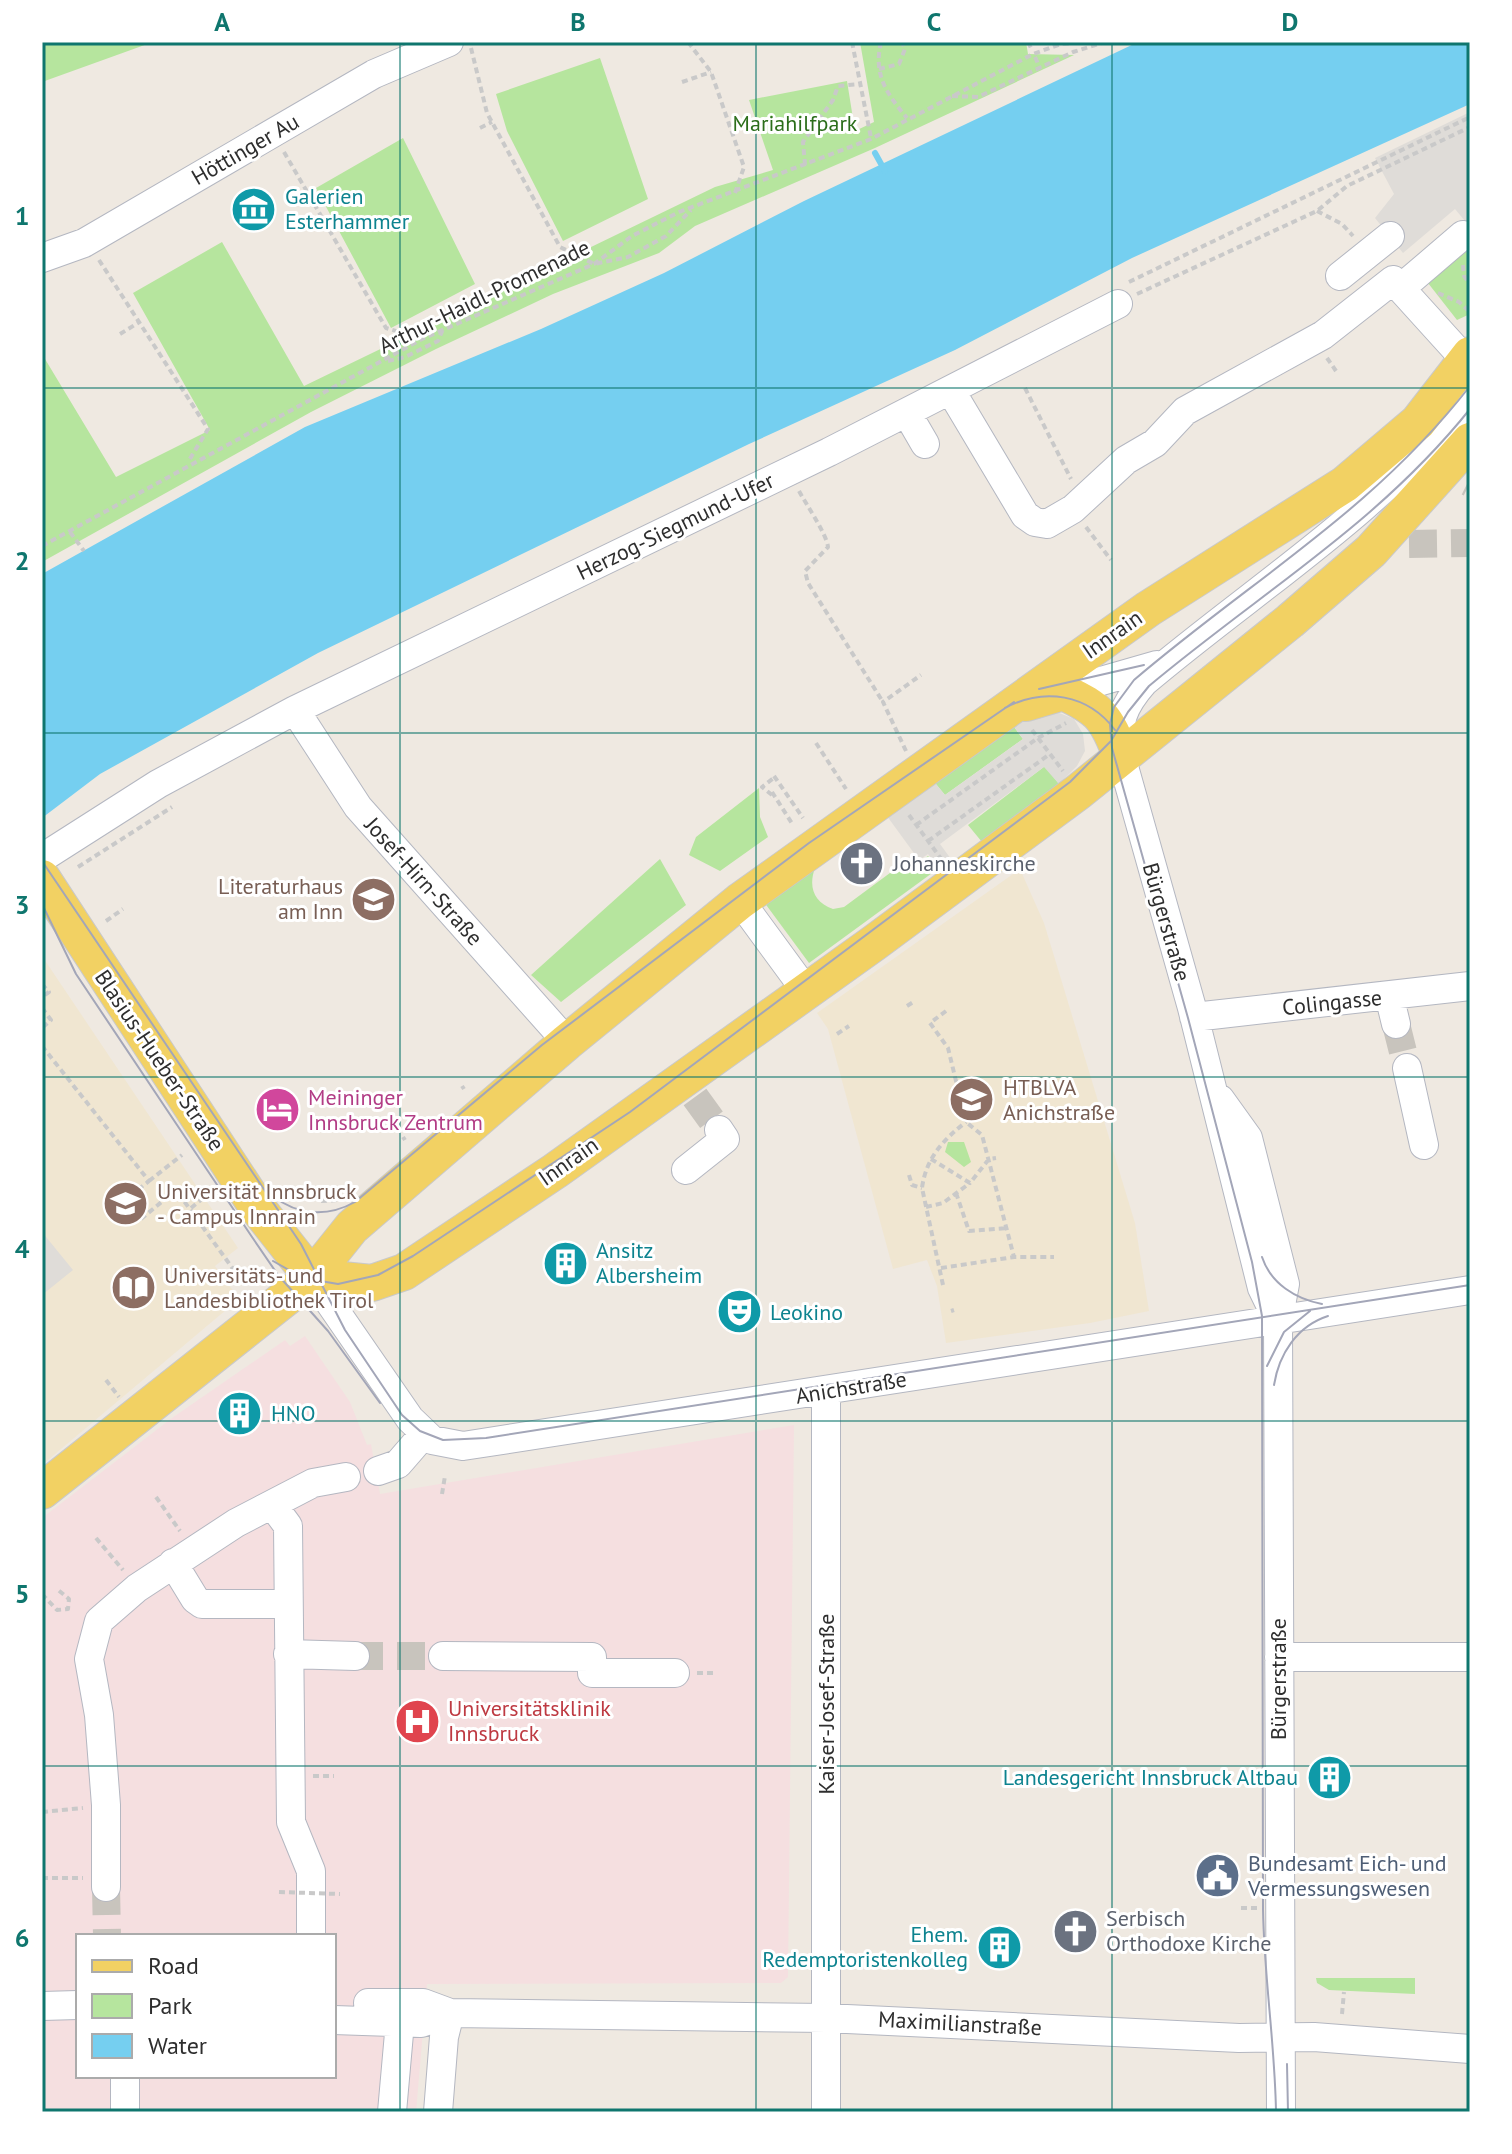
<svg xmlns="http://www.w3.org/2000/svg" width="1512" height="2154" viewBox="0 0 1512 2154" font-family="'PT Sans',sans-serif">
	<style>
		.education { fill: #f0e6d1 }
		.medical { fill: #f5dfe0; fill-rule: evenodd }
		.green { fill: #b6e59e }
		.plaza { fill: #dfdcd8 }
		.water { fill: #75cff0 }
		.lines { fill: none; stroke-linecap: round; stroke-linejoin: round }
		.stream { stroke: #75cff0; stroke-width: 6 }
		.minor-tunnel { stroke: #c8c4bd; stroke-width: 28; stroke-dasharray: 28 14; stroke-linecap: butt }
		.minor-casing { stroke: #b4b7c1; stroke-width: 30 }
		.major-casing { stroke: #c9c9c9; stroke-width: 38 }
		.path { stroke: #c9c9c9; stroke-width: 4; stroke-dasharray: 6 4; stroke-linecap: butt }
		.minor { stroke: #fff; stroke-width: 28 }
		.major { stroke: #f2d163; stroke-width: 36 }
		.tram { stroke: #a3a6b8; stroke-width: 2 }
		.path-bridge { stroke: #c9c9c9; stroke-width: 4; stroke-dasharray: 6 4; stroke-linecap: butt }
		.grid { fill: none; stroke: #0f766e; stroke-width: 2; stroke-opacity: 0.55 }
		.labels { text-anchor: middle; stroke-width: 6; stroke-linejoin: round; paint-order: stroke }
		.park-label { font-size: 22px; fill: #2c6e1b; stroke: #fff }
		.street-label { font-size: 22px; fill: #2e2e2e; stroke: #fff }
		.culture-label { font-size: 22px; fill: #0d838f; stroke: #fff; text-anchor: start }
		.worship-label { font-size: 22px; fill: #5b616d; stroke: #fff; text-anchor: start }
		.education-label { font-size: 22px; fill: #785e54; stroke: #fff; text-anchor: start }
		.hotel-label { font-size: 22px; fill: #b23c85; stroke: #fff; text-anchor: start }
		.health-label { font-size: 22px; fill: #be3a42; stroke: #fff; text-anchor: start }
		.service-label { font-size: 22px; fill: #4e5e75; stroke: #fff; text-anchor: start }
		.neatline { fill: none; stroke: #0f766e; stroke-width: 3 }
		.grid-label { font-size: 26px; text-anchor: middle; font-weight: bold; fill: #0f766e }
	</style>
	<rect width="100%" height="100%" fill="#efe9e1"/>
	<path class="education" d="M1020,869L1044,923L1135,1223L1149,1311L1090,1323L946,1343L937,1286L927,1260L893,1269L828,1029L817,1013Z
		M42,956L238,1248L215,1266L239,1299L42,1465Z"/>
	<path class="medical" d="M305,1336L350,1402L367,1445L371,1444L380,1494L794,1425L788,1977L781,1983L427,1984L416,2112H42V1518L172,1418L285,1340L290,1346ZM78,1936H334V2076H78Z"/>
	<path class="green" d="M42,42H153L42,82Z
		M860,42H1026L1028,54L1074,55L875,148L695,226L659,253L553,294L436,349L311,412L42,562V354L116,477L210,430L133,293L222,242L304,386L715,187L773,170L749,100L847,81L855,131L874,122Z
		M600,58L648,199L563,241L507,131L496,94Z
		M403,138L475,284L391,328L316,188Z
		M1465,250L1470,256V314L1457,320L1428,283Z
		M1011,723L1023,739L945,795L931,778Z
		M1045,766L1059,784L982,842L968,825Z
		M759,788L760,817L768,837L720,871L689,855L696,837Z
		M928,856L939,868L809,963L764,902L815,868C808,887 814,902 833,909L844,907L894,870L904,873Z
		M660,859L686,905L561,1002L531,975Z
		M948,1142H964L971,1162L964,1167L945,1152Z
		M1316,1978H1415V1994L1329,1990L1317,1983Z"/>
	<path class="plaza" d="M1470,112V227L1455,209L1403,253L1375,218L1394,194L1375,158Z
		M1052,710L1074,719L1083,734L1085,751L1077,766L1059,784L1044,767L940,844L951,859L939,868L928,854L919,860L884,812L931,778L945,795L1023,739L1011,723Z
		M42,1232L73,1270L42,1295Z"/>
	<path class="water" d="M1138,42H1470V104L1132,258L955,350L749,444L318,653L100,774L42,818V574L305,427L541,329L664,273L804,201Z"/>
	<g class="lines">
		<path class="stream" d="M875,153L885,171"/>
		<path class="minor-tunnel" d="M1468,482L1470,483
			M1409,544L1470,543
			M1396,1024L1407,1068
			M695,1097L719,1130
			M355,1656H443
			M106,1887L107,1936"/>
		<defs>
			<path id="minor" d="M42,258L84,243L374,74L449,42
				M1340,276L1390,236
				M1401,288L1463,235
				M951,391L1025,515L1035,522L1047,524L1073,509L1126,460L1155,443L1185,411L1323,335L1393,280L1470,365
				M907,413L925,444
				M1063,692L1157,665
				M295,710L358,807L567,1042
				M42,858L158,784L295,710L829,452L1118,304
				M740,901L806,991
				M1389,995L1396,1024
				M1194,1017L1470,986
				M1407,1068L1424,1145
				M1220,1099L1248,1138L1285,1284L1278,1321L1281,2112
				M686,1170L725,1139L719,1130
				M312,1277L410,1419L432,1440L463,1446L1470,1290
				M1278,1321L1262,1288L1192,1008L1121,756C1117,722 1122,707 1144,682C1255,588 1378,513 1470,397
				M378,1471L398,1464L424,1434
				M274,1507L288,1526L291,1822L311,1871V1936
				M173,1563L195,1599L202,1604H288
				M288,1654L355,1656
				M443,1656L592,1657V1673H675
				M1279,1657H1470
				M106,1887V1805L99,1715L89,1659L99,1621L137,1588L236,1523L313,1483L346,1477
				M368,2003H423L450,2013
				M42,2006L78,2005
				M334,2020L421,2023L450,2013L826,2018L1239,2038L1314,2037L1470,2049
				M125,2076V2112
				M392,2112L400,2022
				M438,2112L444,2037L450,2013
				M826,2112V1391"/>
			<path id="major" d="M1026,703L1063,692C1100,709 1107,718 1121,756
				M42,878L259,1210L312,1277
				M312,1277L372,1283L404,1272L555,1171L874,943L1078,792L1290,621L1371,551L1470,441
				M42,1491L312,1277L352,1227L567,1042L740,901L1148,609L1345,484L1418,422L1470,355"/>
		</defs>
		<use href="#minor" class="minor-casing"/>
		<use href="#major" class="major-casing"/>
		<path class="path" d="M688,42L711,72L744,167L735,193
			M852,42L871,138
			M881,42C873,75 887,94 907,118
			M1028,42L1032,50
			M471,48L487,113L560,247L594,264L628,257L666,236L691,210
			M1035,57L1040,68
			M879,69L899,64L905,49L902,42
			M682,82L711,72
			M952,96L978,97L1073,52L1105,42
			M480,128L492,122
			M284,152L386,328L420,338
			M805,165L803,142L833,100L838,86L859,84
			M1317,211L1342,224L1353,236
			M305,227L322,217
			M99,260L208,429L188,462
			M1463,265L1464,276L1470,284
			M1129,282L1470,117
			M1438,293L1459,302L1470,312
			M1137,294L1317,211L1347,186L1470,127
			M120,334L138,323
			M1327,358L1336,371
			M388,361L405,357L438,341L443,329
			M1025,388L1071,479
			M799,491C806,504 827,535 828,547L805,571L808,583L883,702
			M1086,527L1111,560
			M70,532L84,551
			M42,546L422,339L594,264L632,236L679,212L871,139L1033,54L1061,44L1086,42
			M1032,730L1063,771
			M816,743L846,789
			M906,751L883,702L921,675
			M774,776L803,818
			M772,792L793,825
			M772,795L762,787L775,777
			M909,815L942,860
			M916,825L1038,738L1066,723
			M928,841L1050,754
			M78,867L172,807
			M106,921L123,909
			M42,950L44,949
			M42,984L49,992L42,997
			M907,1006L915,1001
			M42,1008L51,1020L42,1028
			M946,1011L930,1023L948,1048L966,1122L982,1135L1014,1257H1054
			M837,1034L849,1026
			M42,1046L149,1181L125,1200
			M462,1086L464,1089
			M403,1137L405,1140
			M931,1159L970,1183L989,1159L996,1158
			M909,1175L912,1185L922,1188
			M149,1181L182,1155
			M956,1193L969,1231L1007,1228
			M321,1201L338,1200
			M926,1207L943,1203L970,1183
			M191,1208L208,1194
			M141,1219L176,1190L236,1273
			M941,1268L1014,1257
			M943,1285L922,1188C926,1158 943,1140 966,1122
			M951,1311L954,1310
			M106,1380L119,1397
			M442,1494L445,1476
			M156,1497L180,1531
			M96,1538L123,1570
			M42,1594L57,1610L68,1609L69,1599L57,1589
			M697,1673H715
			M313,1776H334
			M42,1812L83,1808
			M42,1878H83
			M1241,1908H1257
			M1342,2014L1344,1992"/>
		<use href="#minor" class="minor"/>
		<use href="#major" class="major"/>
		<path class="tram" d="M1039,689L1144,665
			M1005,708C1044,687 1088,694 1115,730
			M42,861L301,1244L345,1330L402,1415L420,1431L443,1440L486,1438L1470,1285
			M42,904L76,974L252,1237L278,1275L328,1331L380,1403
			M273,1196C298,1216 328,1217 355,1202L542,1045L809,843L1014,702
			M1262,1257C1271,1284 1296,1299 1322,1304
			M273,1261L303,1278L338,1284L378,1275L413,1256L630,1112L1070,782L1111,741L1128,712L1149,686C1261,592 1377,525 1470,409
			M1267,1366L1284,1332L1310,1311
			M1274,1385C1279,1354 1297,1326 1328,1316
			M1287,2064L1288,2112
			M1276,2112C1275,2044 1264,1977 1263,1909L1262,1316L1252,1262L1188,1018L1112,748L1110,724L1114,707L1134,680C1252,579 1372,512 1470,386"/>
		<path class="path-bridge" d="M279,1892L340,1894"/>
	</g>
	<path class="grid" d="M400,42V2112M756,42V2112M1112,42V2112M42,388H1470M42,733H1470M42,1077H1470M42,1421H1470M42,1766H1470"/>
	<defs>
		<symbol id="museum-disc" viewBox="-11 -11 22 22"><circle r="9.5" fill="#0f9aa8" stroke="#fff"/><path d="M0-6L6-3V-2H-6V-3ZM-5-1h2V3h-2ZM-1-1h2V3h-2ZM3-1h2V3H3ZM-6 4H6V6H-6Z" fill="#fff"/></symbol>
		<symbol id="church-disc" viewBox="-11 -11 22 22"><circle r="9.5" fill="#6b7280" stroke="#fff"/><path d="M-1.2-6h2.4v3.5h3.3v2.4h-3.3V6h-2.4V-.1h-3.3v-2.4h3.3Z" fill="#fff"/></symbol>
		<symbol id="university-disc" viewBox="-11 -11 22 22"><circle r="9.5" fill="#8d6e63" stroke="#fff"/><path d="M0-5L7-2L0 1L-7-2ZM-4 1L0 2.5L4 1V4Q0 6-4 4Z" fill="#fff"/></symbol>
		<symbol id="school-disc" viewBox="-11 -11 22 22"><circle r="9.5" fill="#8d6e63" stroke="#fff"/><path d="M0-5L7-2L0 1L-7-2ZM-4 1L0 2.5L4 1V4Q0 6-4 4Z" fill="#fff"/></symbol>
		<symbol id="hotel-disc" viewBox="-11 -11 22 22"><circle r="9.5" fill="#d1479c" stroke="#fff"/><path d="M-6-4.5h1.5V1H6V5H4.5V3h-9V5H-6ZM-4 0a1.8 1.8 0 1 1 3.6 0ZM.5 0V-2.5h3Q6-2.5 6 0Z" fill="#fff"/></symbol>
		<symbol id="building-disc" viewBox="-11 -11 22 22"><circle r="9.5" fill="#0f9aa8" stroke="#fff"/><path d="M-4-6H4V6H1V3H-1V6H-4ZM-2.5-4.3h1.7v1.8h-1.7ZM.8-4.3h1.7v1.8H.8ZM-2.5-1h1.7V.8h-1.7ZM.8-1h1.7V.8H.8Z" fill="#fff"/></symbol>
		<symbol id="library-disc" viewBox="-11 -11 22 22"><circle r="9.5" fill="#8d6e63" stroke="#fff"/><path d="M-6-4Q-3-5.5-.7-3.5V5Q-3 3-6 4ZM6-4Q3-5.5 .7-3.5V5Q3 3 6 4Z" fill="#fff"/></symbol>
		<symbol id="theatre-disc" viewBox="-11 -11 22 22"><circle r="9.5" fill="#0f9aa8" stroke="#fff"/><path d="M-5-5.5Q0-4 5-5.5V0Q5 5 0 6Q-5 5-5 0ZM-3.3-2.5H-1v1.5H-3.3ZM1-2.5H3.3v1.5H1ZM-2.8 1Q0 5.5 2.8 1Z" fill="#fff"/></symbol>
		<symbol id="hospital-disc" viewBox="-11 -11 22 22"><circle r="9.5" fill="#e0444e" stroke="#fff"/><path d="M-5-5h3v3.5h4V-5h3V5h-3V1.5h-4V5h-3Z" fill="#fff"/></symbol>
		<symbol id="civic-disc" viewBox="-11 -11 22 22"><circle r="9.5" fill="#5c6f8a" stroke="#fff"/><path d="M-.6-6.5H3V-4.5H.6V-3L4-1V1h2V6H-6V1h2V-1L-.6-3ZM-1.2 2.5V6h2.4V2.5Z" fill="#fff"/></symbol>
	</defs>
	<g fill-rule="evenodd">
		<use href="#museum-disc" x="228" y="184" width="51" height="51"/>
		<use href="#church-disc" x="836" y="838" width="51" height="51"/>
		<use href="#university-disc" x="348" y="874" width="51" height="51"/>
		<use href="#school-disc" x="946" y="1074" width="51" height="51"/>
		<use href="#hotel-disc" x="252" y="1084" width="51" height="51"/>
		<use href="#university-disc" x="100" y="1178" width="51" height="51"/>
		<use href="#building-disc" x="540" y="1238" width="51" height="51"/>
		<use href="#library-disc" x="108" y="1262" width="51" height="51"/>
		<use href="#theatre-disc" x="714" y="1286" width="51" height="51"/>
		<use href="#building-disc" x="214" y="1388" width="51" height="51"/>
		<use href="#hospital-disc" x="392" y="1696" width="51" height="51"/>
		<use href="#building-disc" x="1304" y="1752" width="51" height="51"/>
		<use href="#civic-disc" x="1192" y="1850" width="51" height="51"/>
		<use href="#church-disc" x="1050" y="1906" width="51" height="51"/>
		<use href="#building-disc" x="974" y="1922" width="51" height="51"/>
	</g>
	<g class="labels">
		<g class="park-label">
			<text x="795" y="131">Mariahilfpark</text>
		</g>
		<g class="street-label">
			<text transform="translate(245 149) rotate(-30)" y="8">Höttinger Au</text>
			<text transform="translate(484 296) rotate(-26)" y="8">Arthur-Haidl-Promenade</text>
			<text transform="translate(675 526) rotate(-26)" y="8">Herzog-Siegmund-Ufer</text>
			<text transform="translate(1112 634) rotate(-35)" y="8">Innrain</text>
			<text transform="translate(424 881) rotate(48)" y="8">Josef-Hirn-Straße</text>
			<text transform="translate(1167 922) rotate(74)" y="8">Bürgerstraße</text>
			<text transform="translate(1332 1002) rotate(-6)" y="8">Colingasse</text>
			<text transform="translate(160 1060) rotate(56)" y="8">Blasius-Hueber-Straße</text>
			<text transform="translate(568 1161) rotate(-35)" y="8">Innrain</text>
			<text transform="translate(851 1387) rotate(-9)" y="8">Anichstraße</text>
			<text transform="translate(1278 1679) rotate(-90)" y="8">Bürgerstraße</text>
			<text transform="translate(826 1704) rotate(-90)" y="8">Kaiser-Josef-Straße</text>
			<text transform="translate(960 2023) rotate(3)" y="8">Maximilianstraße</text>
		</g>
		<g class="culture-label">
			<text x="285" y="204">Galerien<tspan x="285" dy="25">Esterhammer</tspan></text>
			<text x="596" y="1258">Ansitz<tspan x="596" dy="25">Albersheim</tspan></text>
			<text x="770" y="1320">Leokino</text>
			<text x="271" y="1421">HNO</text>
			<text x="1298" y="1785" text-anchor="end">Landesgericht Innsbruck Altbau</text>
			<text x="968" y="1942" text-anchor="end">Ehem.<tspan x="968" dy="25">Redemptoristenkolleg</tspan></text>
		</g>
		<g class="worship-label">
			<text x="893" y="871">Johanneskirche</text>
			<text x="1106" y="1926">Serbisch<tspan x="1106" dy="25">Orthodoxe Kirche</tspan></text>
		</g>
		<g class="education-label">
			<text x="343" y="894" text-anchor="end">Literaturhaus<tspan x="343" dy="25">am Inn</tspan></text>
			<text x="1003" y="1095">HTBLVA<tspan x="1003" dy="25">Anichstraße</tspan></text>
			<text x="157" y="1199">Universität Innsbruck<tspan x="157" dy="25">- Campus Innrain</tspan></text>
			<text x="164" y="1283">Universitäts- und<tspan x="164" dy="25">Landesbibliothek Tirol</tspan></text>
		</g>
		<g class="hotel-label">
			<text x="308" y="1105">Meininger<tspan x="308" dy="25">Innsbruck Zentrum</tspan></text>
		</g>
		<g class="health-label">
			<text x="448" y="1716">Universitätsklinik<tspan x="448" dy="25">Innsbruck</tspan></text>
		</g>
		<g class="service-label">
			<text x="1248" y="1871">Bundesamt Eich- und<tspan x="1248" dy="25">Vermessungswesen</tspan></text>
		</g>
	</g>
	<rect width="1512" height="2154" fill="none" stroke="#ffffff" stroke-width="88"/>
	<rect x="76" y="1934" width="260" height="144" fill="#ffffff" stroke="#ababab" stroke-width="2"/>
	<rect x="92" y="1960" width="40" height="12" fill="#f2d163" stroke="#ababab" stroke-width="2"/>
	<text x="148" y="1974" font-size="24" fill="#2e2e2e">Road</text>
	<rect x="92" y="1994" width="40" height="24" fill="#b6e59e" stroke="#ababab" stroke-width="2"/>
	<text x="148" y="2014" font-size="24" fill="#2e2e2e">Park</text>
	<rect x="92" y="2034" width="40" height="24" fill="#75cff0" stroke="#ababab" stroke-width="2"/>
	<text x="148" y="2054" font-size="24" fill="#2e2e2e">Water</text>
	<rect x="44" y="44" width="1424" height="2066" class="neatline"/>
	<g class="grid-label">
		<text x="222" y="31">A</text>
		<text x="578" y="31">B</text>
		<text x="934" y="31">C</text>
		<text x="1290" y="31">D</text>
		<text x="22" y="225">1</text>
		<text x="22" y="570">2</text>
		<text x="22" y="914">3</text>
		<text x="22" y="1258">4</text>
		<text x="22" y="1603">5</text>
		<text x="22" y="1947">6</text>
	</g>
</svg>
